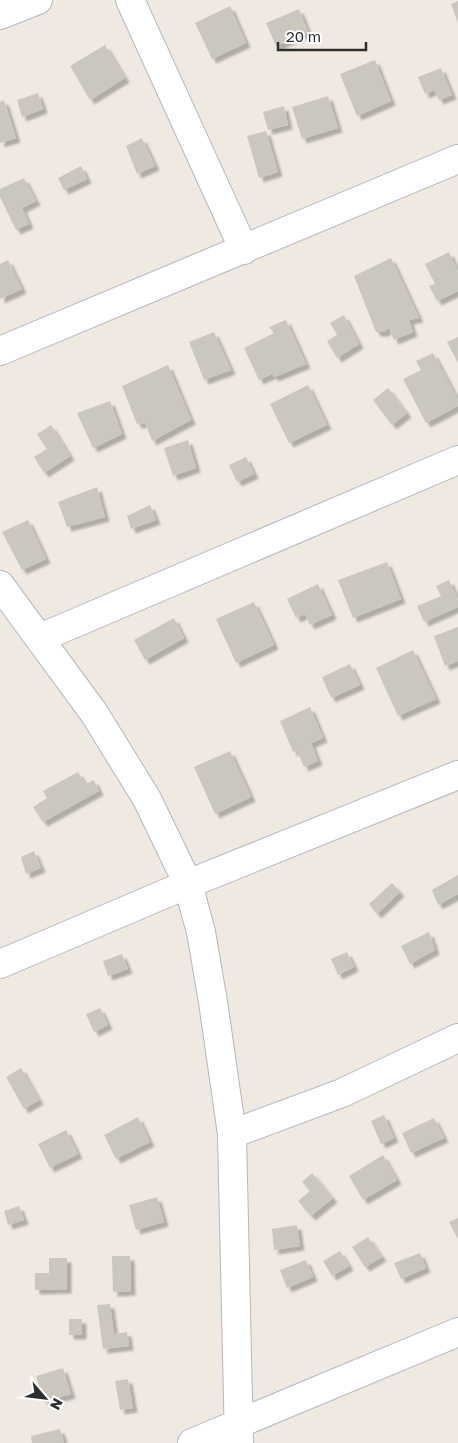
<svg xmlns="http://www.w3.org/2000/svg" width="458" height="1443" viewBox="0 0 458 1443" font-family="'Golos Text',sans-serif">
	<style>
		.building { fill: #cbc7bf; filter: url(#shadow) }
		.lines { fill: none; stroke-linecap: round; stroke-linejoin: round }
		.minor-casing { stroke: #b4b7c1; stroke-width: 30 }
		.minor { stroke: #fff; stroke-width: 28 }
	</style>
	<defs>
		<filter id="shadow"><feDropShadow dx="4.5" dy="4.5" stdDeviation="1" flood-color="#0004"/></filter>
	</defs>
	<rect width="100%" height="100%" fill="#efe9e1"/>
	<path class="building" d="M458,1V23L451,4Z
		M230,6L246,43L212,59L195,23Z
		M299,9L308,32L276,46L266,23Z
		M105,45L125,78L90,100L70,66Z
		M375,60L391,101L357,116L340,74Z
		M441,68L452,95L439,100L434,90L425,94L418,77Z
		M38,93L43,109L22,117L17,100Z
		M328,96L338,128L302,139L292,107Z
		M4,100L16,138L0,143V102Z
		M284,106L288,125L268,130L263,112Z
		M266,131L278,172L259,178L247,136Z
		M142,138L155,166L137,174L126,146Z
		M81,166L87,179L64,190L58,178Z
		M24,178L36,201L22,208L29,224L16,230L0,197V189Z
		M449,252L458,272V291L437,301L429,286L435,284L425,264Z
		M391,258L419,318L409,320L413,332L394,340L389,328L384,332H376L354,276Z
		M8,260L22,289L0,299V264Z
		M344,315L359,344L337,358L327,341L337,335L330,323Z
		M286,320L306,364L274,377L272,374L259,380L244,348L274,333L269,327Z
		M214,332L231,370L204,380L189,342Z
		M458,337V363L447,342Z
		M433,353L458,400V406L426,423L403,379L421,370L416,361Z
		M168,365L191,420L152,441L145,423L137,424L122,386Z
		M308,385L327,425L289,443L270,404Z
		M388,388L407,413L392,425L373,400Z
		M110,401L122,434L93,448L77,413Z
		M51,425L70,456L44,473L34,457L47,449L37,434Z
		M188,440L196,468L173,476L164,448Z
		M246,457L254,474L237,482L229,465Z
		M97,487L105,517L67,527L58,502Z
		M150,505L156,520L131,529L127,516Z
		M28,520L46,559L22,570L2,532Z
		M387,562L401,599L353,618L338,580Z
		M449,580L458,600V607L424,622L417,606L441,596L436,586Z
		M318,584L332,615L310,625L305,614L296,618L287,599Z
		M254,602L274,645L236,663L216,619Z
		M174,618L184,638L145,660L134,640Z
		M458,627V661L445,666L434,636Z
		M413,650L436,699L398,716L376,668Z
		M350,664L360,685L331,698L322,677Z
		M310,707L323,738L311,743L318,761L304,767L297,750L293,752L280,721Z
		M230,751L251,797L215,814L194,767Z
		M78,772L85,784L94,780L99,791L43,822L33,807L47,798L43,791Z
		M34,851L41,868L26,874L21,857Z
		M458,875V894L438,905L432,890Z
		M392,883L400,892L377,914L369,904Z
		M429,932L435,950L410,964L401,946Z
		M347,952L354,967L338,975L331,959Z
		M122,954L128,969L108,976L103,961Z
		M100,1008L108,1025L94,1032L86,1014Z
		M21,1068L39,1100L24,1109L6,1077Z
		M384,1115L394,1138L381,1144L371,1121Z
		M138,1117L150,1142L116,1159L104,1135Z
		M434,1118L444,1138L411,1153L402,1133Z
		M66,1130L78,1154L50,1168L38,1144Z
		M383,1155L397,1180L363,1200L349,1176Z
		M312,1173L333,1198L311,1216L298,1201L310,1191L302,1182Z
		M157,1197L164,1222L136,1230L129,1205Z
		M19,1206L24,1220L8,1225L4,1211Z
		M458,1218V1239L449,1222Z
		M297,1225L300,1246L274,1250L272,1229Z
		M368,1237L382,1257L365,1267L352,1247Z
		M340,1251L349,1266L332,1276L323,1261Z
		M420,1253L426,1268L401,1279L394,1263Z
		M112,1256H130L131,1291L113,1292Z
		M49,1258H67V1289L35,1290V1273H49Z
		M306,1260L313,1277L287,1288L280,1270Z
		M110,1304L114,1334L127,1332L129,1346L103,1349L97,1305Z
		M69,1319H82V1335H69Z
		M63,1368L71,1394L44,1402L36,1376Z
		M128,1379L133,1408L120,1410L115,1381Z
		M60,1429L64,1443H32L31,1436Z"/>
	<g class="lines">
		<defs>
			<path id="minor" d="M130,0L244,250
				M0,15L38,0
				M0,351L458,159
				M0,585L94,713L147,799L188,884L201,932L213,1002L232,1134L239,1443
				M40,638L458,460
				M0,964L188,884L458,775
				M232,1134L342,1093L458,1038
				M192,1443L458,1332"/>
		</defs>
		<use href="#minor" class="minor-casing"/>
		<use href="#minor" class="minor"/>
	</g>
	<g transform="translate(45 1398) rotate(118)" stroke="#ffffff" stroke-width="4" paint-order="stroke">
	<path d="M0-4L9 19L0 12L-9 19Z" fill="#2e2e2e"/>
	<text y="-8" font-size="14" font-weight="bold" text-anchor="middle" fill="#2e2e2e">N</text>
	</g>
	<path d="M278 42v8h88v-8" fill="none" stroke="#2e2e2e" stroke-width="2.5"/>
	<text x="286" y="42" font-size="15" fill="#2e2e2e" stroke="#ffffff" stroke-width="4" paint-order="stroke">20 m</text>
</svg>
